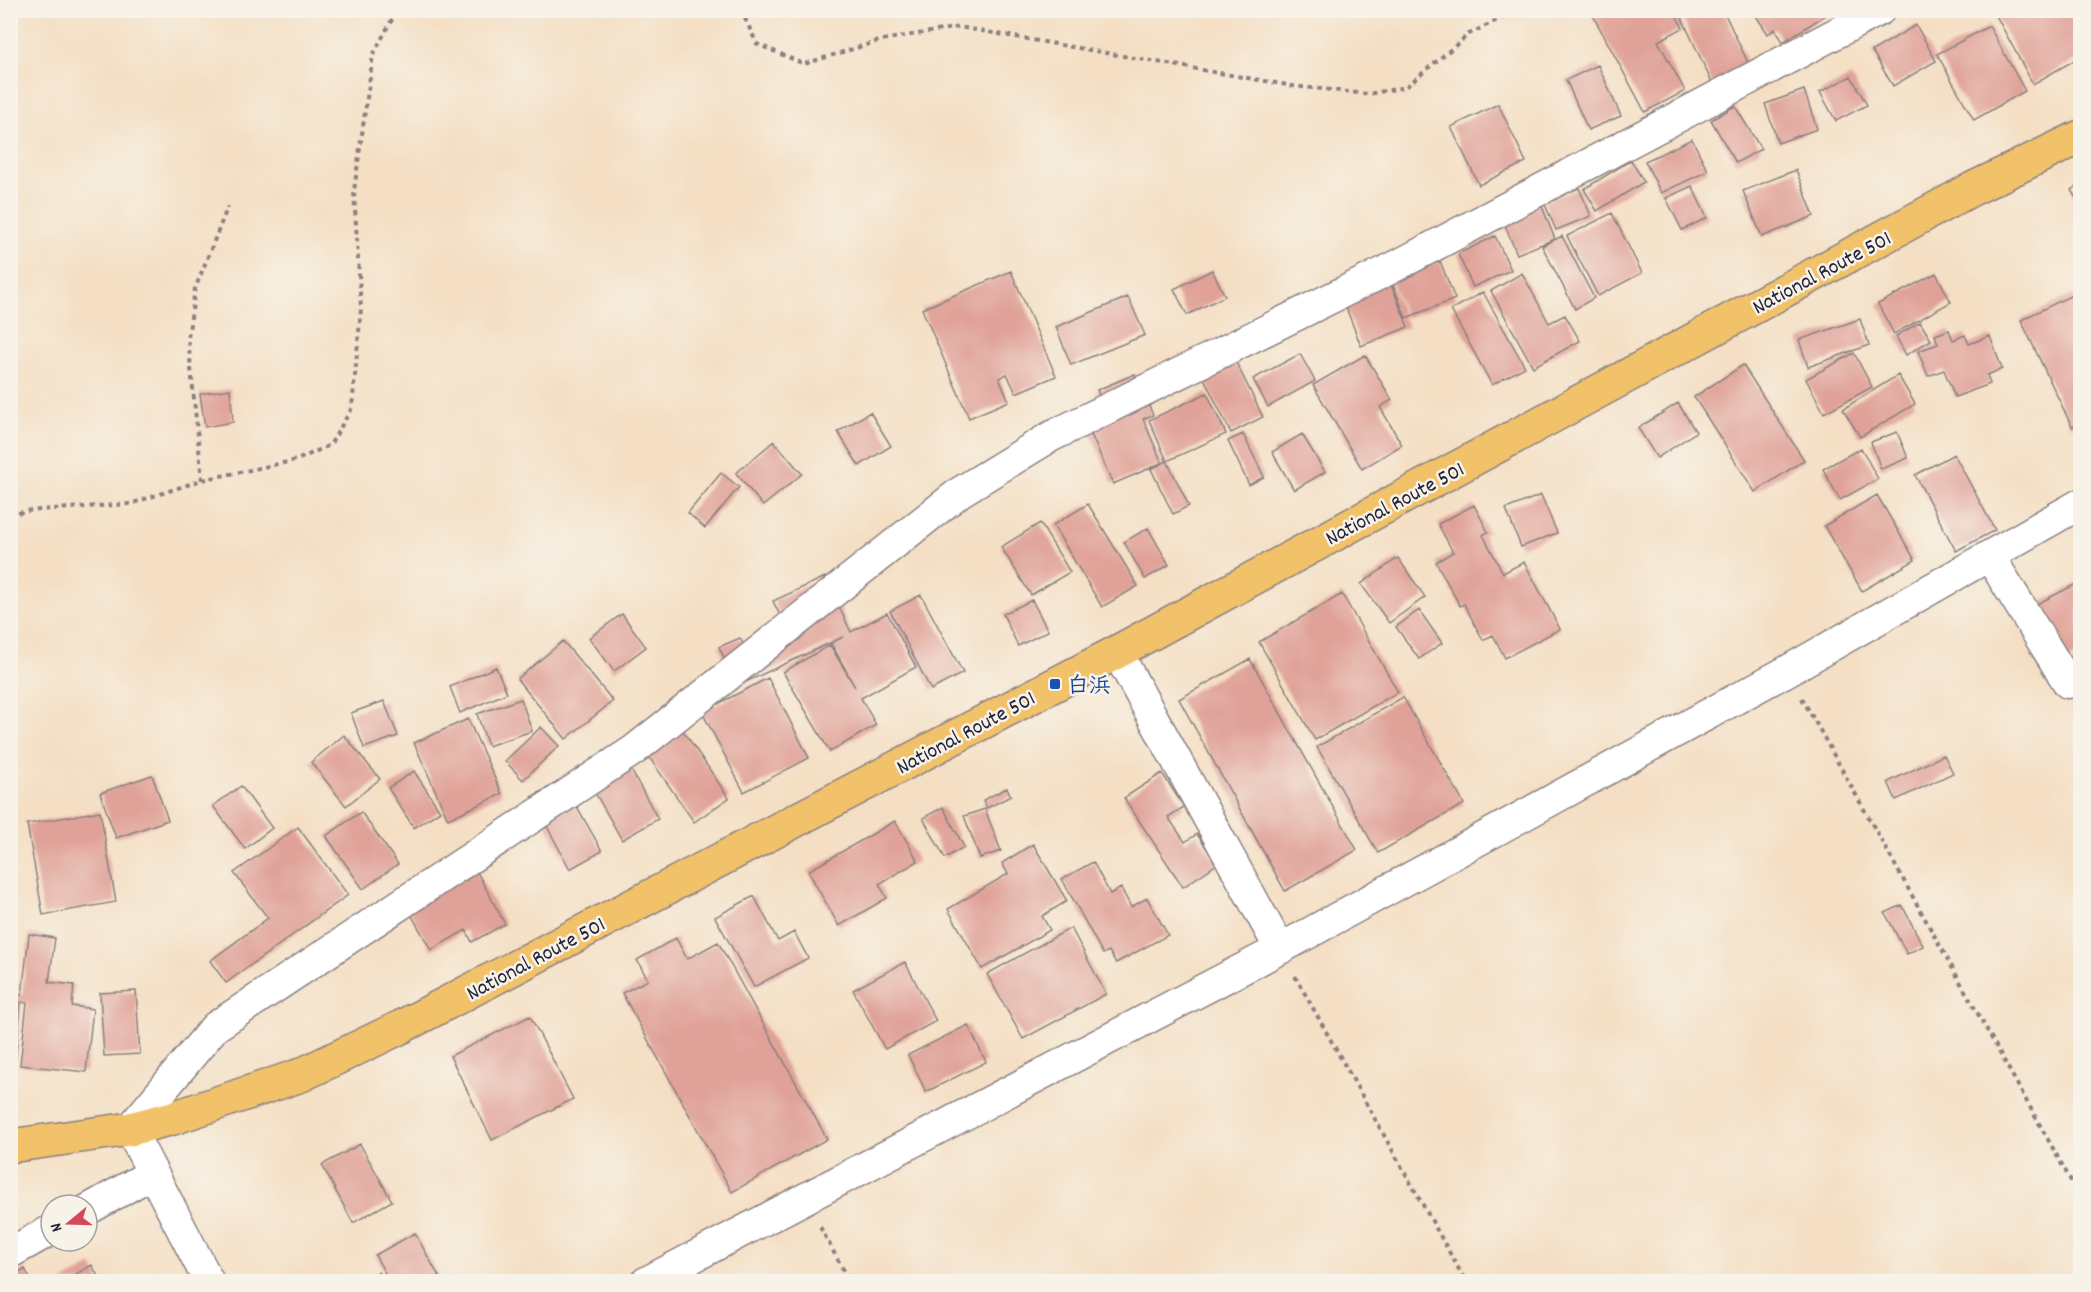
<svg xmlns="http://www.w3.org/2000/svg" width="2091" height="1292" viewBox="0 0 2091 1292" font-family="Dekko,'Klee One',sans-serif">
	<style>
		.building { fill: #e0a298 }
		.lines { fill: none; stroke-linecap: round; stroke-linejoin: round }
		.street-casing { stroke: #8b8080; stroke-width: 33 }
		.highway-casing { stroke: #8b8080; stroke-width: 36 }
		.path { stroke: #8b8080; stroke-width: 4; stroke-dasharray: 4.5 4.5; stroke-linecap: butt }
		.street { stroke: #fff; stroke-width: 30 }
		.highway { stroke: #f2c26a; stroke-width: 33 }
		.transit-dot { fill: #1a4fb4; stroke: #f7f3e8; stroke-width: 2 }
		.labels { text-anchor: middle; stroke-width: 5; stroke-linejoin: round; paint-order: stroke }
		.street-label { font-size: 22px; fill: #22223b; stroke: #f7f3e8 }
		.transit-label { font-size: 22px; font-weight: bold; fill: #164399; stroke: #f7f3e8; text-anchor: start }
	</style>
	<rect width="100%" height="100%" fill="#f7f3e8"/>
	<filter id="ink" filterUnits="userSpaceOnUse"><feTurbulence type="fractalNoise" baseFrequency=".0167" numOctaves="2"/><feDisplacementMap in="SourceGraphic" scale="12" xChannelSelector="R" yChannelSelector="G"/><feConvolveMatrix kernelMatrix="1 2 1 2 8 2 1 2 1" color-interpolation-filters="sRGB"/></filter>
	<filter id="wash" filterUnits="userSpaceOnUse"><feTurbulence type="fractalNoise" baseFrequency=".008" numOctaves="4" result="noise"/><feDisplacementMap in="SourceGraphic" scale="24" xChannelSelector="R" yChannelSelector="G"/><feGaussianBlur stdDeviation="1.35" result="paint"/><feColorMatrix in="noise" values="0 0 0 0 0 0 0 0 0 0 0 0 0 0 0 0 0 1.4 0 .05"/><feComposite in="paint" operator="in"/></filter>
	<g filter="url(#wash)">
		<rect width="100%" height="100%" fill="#f4dfc4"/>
		<g id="blocks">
			<path class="building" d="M1590,10H1673L1683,28L1658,41L1685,91L1645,112Z
				M1698,10H1723L1751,69L1714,87L1682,18Z
				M1752,10H1827L1829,13L1783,42L1775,29L1768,34Z
				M1993,10H2080V57L2033,84Z
				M1916,25L1936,61L1893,86L1872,51Z
				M1989,26L2025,91L1974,120L1937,54Z
				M1598,65L1621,116L1588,130L1566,80Z
				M1851,76L1867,105L1836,121L1820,92Z
				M1804,90L1817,129L1778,143L1765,104Z
				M1498,104L1526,162L1479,185L1451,127Z
				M1735,106L1761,149L1736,163L1711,120Z
				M1692,139L1708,171L1661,193L1645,161Z
				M1631,160L1644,182L1597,211L1584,189Z
				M1796,170L1814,216L1762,237L1743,191Z
				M2080,184V205L2071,190Z
				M1692,186L1707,218L1682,230L1666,198Z
				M1579,188L1591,216L1556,230L1544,202Z
				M1541,204L1555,239L1517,254L1502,219Z
				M1612,213L1642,273L1598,296L1567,236Z
				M1495,236L1511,270L1473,287L1458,254Z
				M1562,236L1594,298L1575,309L1542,246Z
				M1440,261L1455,299L1406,318L1391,280Z
				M1212,270L1225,296L1187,315L1174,289Z
				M1011,271L1056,376L1016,393L1007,374L999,378L1009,401L969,418L922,309Z
				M1522,273L1549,323L1565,315L1580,341L1533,367L1491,291Z
				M1936,273L1951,302L1894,334L1878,304Z
				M1390,282L1408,327L1361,346L1343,300Z
				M1483,292L1525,367L1492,385L1451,310Z
				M2072,295L2080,313V423L2072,427L2021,320Z
				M1128,297L1145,335L1071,365L1056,327Z
				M1860,319L1869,345L1808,367L1799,340Z
				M1920,322L1931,340L1906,355L1896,336Z
				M1949,330L1953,340L1965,335L1969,344L1990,336L2002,369L1987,375L1990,384L1955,397L1944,370L1928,376L1918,351L1938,344L1935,335Z
				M1226,342L1263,417L1231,433L1194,358Z
				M1854,353L1872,387L1824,413L1806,379Z
				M1300,354L1315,381L1268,407L1253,379Z
				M1365,355L1392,400L1380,407L1402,445L1362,469L1313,385Z
				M1743,365L1804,460L1755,492L1694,397Z
				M1135,374L1153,415L1143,419L1162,463L1113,484L1086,423L1107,413L1097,390Z
				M1898,375L1915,404L1860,437L1843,409Z
				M230,389L233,422L205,427L200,394Z
				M1207,393L1226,434L1167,461L1149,420Z
				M1678,403L1696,432L1657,458L1638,428Z
				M870,412L891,446L859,466L838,432Z
				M1897,432L1908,458L1881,469L1871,442Z
				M1243,434L1264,477L1249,485L1228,441Z
				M1302,434L1325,472L1294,490L1272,452Z
				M774,441L802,474L763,506L736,473Z
				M1861,448L1878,479L1840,500L1823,469Z
				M1954,454L1995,530L1956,551L1915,475Z
				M1167,461L1189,506L1173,514L1151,469Z
				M721,473L739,487L705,528L688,513Z
				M1541,495L1557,533L1521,547L1506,509Z
				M1877,495L1915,560L1862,591L1824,526Z
				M1088,504L1138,586L1102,607L1053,525Z
				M1474,505L1488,532L1483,535L1503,573L1524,562L1560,629L1505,658L1493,635L1483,640L1464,604L1460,606L1436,562L1453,552L1438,524Z
				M1040,523L1070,572L1031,595L1001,547Z
				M1148,528L1169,565L1145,579L1124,542Z
				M1398,558L1425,597L1389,623L1361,584Z
				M825,577L851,632L887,613L916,667L861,698L876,725L830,752L783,672L830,645L855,687L831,643L843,637L737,686L719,647L740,638L746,649L787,630L773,601Z
				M2078,583L2080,654L2059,664L2031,607Z
				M1342,594L1398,692L1315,740L1259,642Z
				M921,595L963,673L931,690L890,611Z
				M1032,600L1048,631L1018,646L1003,614Z
				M1419,610L1442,643L1419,659L1396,627Z
				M622,614L646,647L614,671L589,638Z
				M563,641L613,701L566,739L517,679Z
				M1250,659L1357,850L1285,891L1179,699Z
				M496,667L507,693L460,713L450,687Z
				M768,678L809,758L744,792L702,712Z
				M1403,697L1464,804L1378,853L1317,747Z
				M521,699L532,731L488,746L477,714Z
				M384,701L398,736L364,748L351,713Z
				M669,710L729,798L694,822L633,734Z
				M468,719L502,794L448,819L414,743Z
				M541,727L559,746L523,780L505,761Z
				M344,735L380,779L346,806L311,762Z
				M1944,755L1953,773L1896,800L1888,782Z
				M630,768L658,819L622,840L593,789Z
				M414,771L440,811L414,828L388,788Z
				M1162,773L1184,807L1168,817L1185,842L1197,834L1217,864L1183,887L1124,798Z
				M152,775L168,820L116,838L100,793Z
				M562,780L602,851L570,869L531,797Z
				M241,786L272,828L245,849L213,806Z
				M1007,788L1011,796L987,808L983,800Z
				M943,807L964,847L945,858L923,818Z
				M985,809L1001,851L980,858L964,816Z
				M100,811L116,902L43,915L27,824Z
				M361,812L398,864L363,889L326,836Z
				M895,821L918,861L879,884L887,898L839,926L808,871Z
				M298,827L348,895L226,983L210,961L268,918L234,873Z
				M1033,844L1067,901L1042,916L1050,930L982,969L948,909L1008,874L1002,863Z
				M1093,862L1110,894L1121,888L1131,907L1147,898L1168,935L1116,963L1109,951L1103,954L1062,879Z
				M476,870L505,924L472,942L466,930L431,950L407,907Z
				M754,896L778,941L794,932L808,958L754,987L715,917Z
				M1902,905L1923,946L1907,954L1885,913Z
				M1071,928L1106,994L1023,1039L987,974Z
				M29,934L55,938L49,982L74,985L72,1006L93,1009L86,1072L20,1065L27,1003L21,1002L15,1064L10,1063V994L22,995Z
				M676,938L687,959L718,942L827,1139L732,1192L622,993L648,980L637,960Z
				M905,962L936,1021L885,1049L853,990Z
				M136,991L140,1054L104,1056L100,993Z
				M530,1016L573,1099L492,1140L450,1056Z
				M968,1025L986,1062L926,1092L908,1055Z
				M360,1144L392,1201L353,1223L322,1165Z
				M415,1233L442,1282H390L375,1255Z
				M92,1265L101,1282H62Z
				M25,1269L32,1282H10V1276Z
				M378,1272L384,1282H361Z"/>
		</g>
	</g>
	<g filter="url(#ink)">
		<use href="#blocks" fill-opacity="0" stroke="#8b8080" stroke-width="1.5"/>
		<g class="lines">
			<defs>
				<path id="street" d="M1990,557L2068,683L2080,676
					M1117,652L1280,949
					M87,1210L153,1173
					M10,1253L51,1230
					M209,1282L130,1129L215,1027L634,750L960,492L1050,437L1396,266L1880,10
					M646,1282L1280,949L1787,671L2080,504"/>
				<path id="highway" d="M10,1146L130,1129L173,1118L301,1075L401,1027L1117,652L1972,189L2080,137"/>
			</defs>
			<use href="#street" class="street-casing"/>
			<use href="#highway" class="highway-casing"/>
			<path class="path" d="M741,10L757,44L804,64L882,40L959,27L1293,86L1368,94L1406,87L1469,34L1518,10
				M202,480L188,338L195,289L228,206
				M10,517L24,511L130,504L202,480L297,460L330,445L352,408L361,309L354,191L373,55L397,10
				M1802,698L2080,1197
				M1295,976L1466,1282
				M820,1227L850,1282"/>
			<use href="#street" class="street"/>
			<use href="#highway" class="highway"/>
		</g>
	</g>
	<rect class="transit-dot" x="1049" y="678" width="12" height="12" rx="3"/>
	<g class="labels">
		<g class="street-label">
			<text transform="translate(1821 271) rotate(-28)" y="8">National Route 501</text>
			<text transform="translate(1394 502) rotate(-28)" y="8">National Route 501</text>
			<text transform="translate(965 731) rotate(-28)" y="8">National Route 501</text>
			<text transform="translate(535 957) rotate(-28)" y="8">National Route 501</text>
		</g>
		<g class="transit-label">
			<text x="1067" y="692">白浜</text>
		</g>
	</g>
	<rect width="2091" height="1292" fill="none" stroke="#f7f3e8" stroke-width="36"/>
	<g transform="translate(69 1223) rotate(251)"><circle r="28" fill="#f7f3e8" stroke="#a29fa3" stroke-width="1.5"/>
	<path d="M0-4.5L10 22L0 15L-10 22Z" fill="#d1495b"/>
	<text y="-9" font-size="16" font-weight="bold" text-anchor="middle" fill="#22223b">N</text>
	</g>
</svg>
